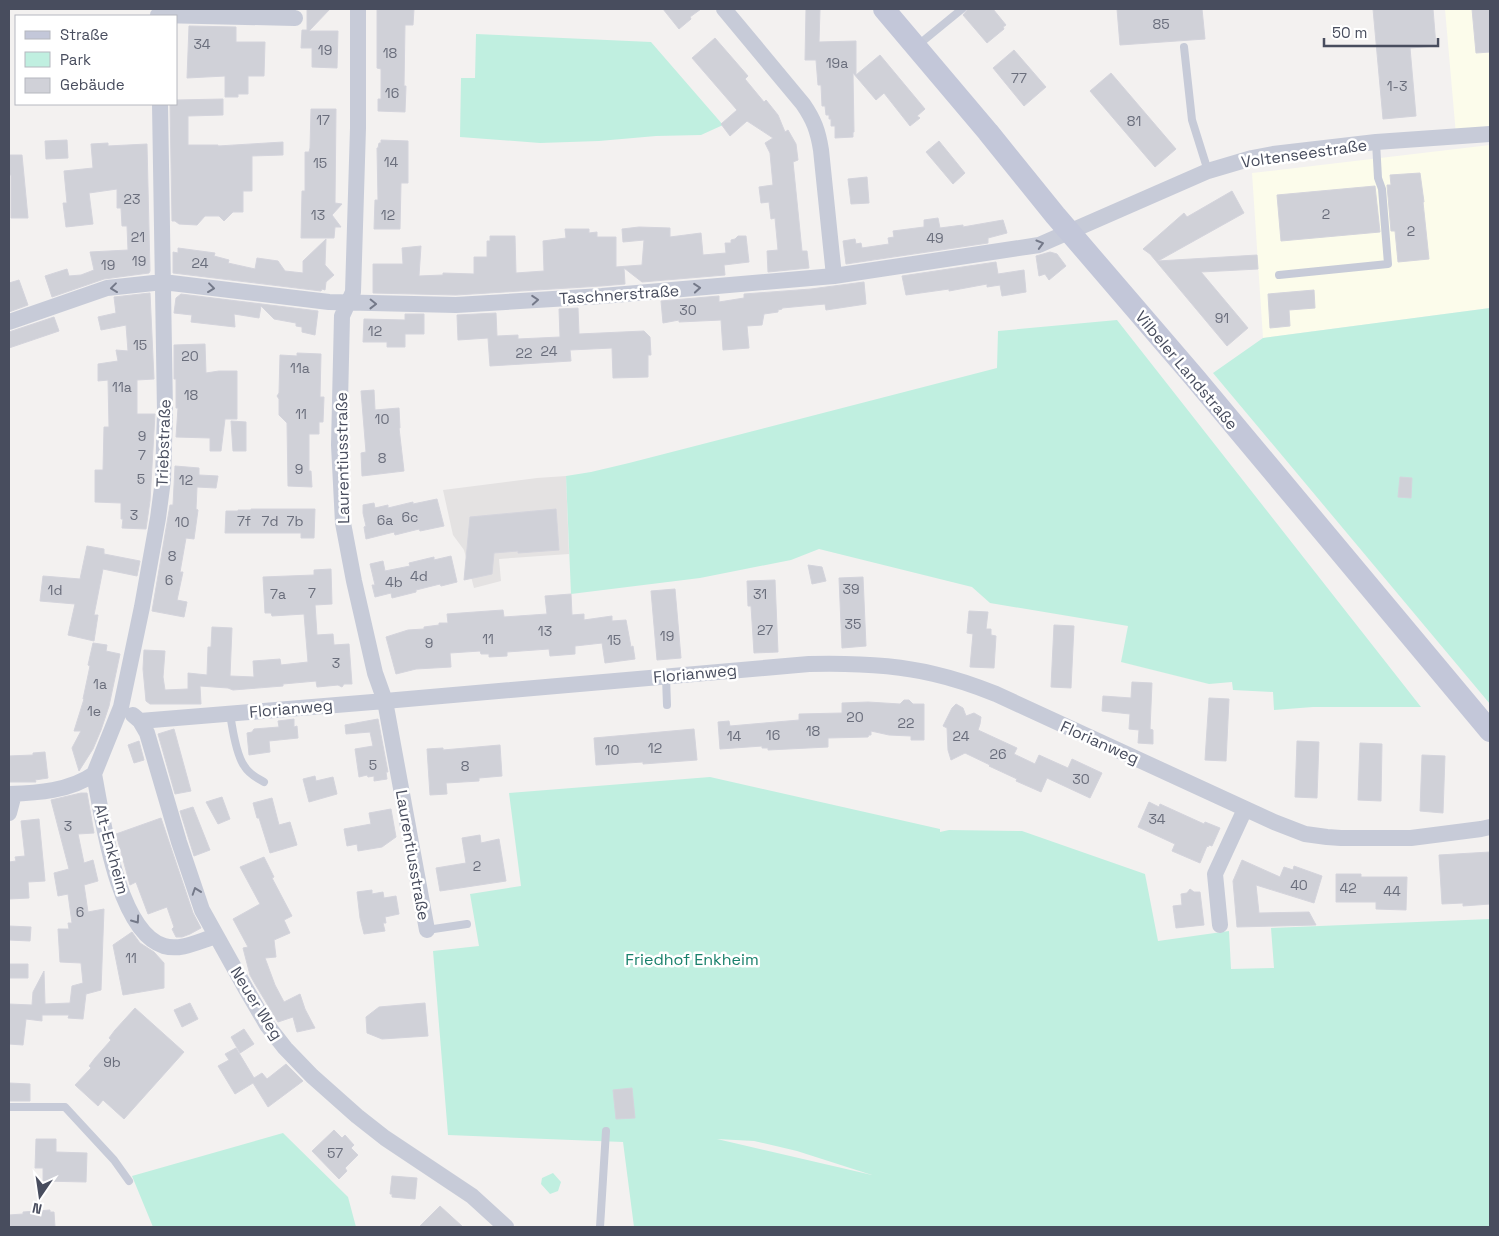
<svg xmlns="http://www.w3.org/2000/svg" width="1499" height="1236" viewBox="0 0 1499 1236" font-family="'Space Grotesk',sans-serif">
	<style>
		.commercial { fill: #fcfceb }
		.education { fill: #e4e2e2 }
		.green { fill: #c0efe0; fill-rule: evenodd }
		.building { fill: #d0d1d8; stroke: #d4d4dc }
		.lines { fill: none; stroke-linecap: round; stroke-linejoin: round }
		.service { stroke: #c7cbd8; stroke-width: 8 }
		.minor { stroke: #c7cbd8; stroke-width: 16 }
		.secondary { stroke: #c3c7d9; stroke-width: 22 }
		.oneway { stroke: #747989 }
		.labels { text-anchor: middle; stroke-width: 5; stroke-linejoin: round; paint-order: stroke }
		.number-label { font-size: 14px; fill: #6a6e7c }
		.street-label { font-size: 16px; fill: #484d5e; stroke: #fff }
		.park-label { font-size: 16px; fill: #18806b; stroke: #fff }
	</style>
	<rect width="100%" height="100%" fill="#f3f1f0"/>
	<path class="commercial" d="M1445,9H1490V132L1456,135Z
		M1490,145V308L1263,338L1252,173Z"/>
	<path class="education" d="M566,476L569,554L499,559L501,581L474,588L464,550L453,535L443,490L537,478Z"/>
	<path class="green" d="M476,34L651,42L723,125L701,135L656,136L599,141L540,143L460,137L461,78H475Z
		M1490,308V704L1213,373L1263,338Z
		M1117,320L1421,707H1313L1274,710L1273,692L1233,690L1232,682L1209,684L1121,662L1128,626L990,603L972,587L819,549L791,560L700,578L571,594L566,476L591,472L629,463L997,368L998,331Z
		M710,777L940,829V832L949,830L1022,831L1145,874L1158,941L1229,931L1231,969L1274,968L1271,928L1490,919V1227H634L623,1142L448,1135L433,951L479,946L470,894L521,886L509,793ZM717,1139L754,1141L797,1151L872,1175Z
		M283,1133L348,1197L356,1227H153L132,1176Z
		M553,1173L561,1182L558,1191L550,1194L541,1184L542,1178Z"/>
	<path class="building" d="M307,9H330L309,31H338L337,68L312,67V48H301L302,30H307Z
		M379,9H414L413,25H405L404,86H406L405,112L378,111V99H381V69L377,68V10H379Z
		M663,9H701L690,17L691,19L679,29Z
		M806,9H820L819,42L856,41V75L880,55L925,109L917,116L920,118L910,126L884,93L876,100L853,73L854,132H853V137L835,138V126H831V119H829V115H826L825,106H822L821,85H818L816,60H805Z
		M968,9H993L1006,25L1003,27L1004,29L987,43L963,15Z
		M1117,9H1202L1205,39L1120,45Z
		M1373,9H1433L1436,46L1410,48L1416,116L1383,119Z
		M1472,9H1490V52L1476,53Z
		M189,26L236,27V42H265L264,76H248V94H238V97H225V76L187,78Z
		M715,38L748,76L745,79L764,102L766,100L778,115L785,132L788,130L796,144L798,160L793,162L802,251H807L809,268L768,272L767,251L778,250L775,218L771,219L769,202L761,203L759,187L773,185L770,153L765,143L773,138L747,121L730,136L721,124L737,110L692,58Z
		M1014,50L1046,87L1024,106L993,68Z
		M1111,73L1176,149L1155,167L1090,91Z
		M223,99V115L188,116V145H218V146L283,142V155L252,156V191H243V212H233L224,221L219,216H205L197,225L179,224L175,221H172L170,104H176V100Z
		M311,109H336L335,203L342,204L332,215L341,227H335L334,238H301L302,191H305V152H309L310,148Z
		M67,140L68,158L46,159L45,141Z
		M381,140L408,141V183H401L400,229H374L375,200H378L377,148H378L379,143H381Z
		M939,141L965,173L953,184L926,152Z
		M108,143V146L147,144L150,271L149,273L104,279L52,297L45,276L67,269L69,276L81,275L94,270L90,252L128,250L127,226H122L121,208H117V189L89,193L93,224L66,227L63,203H67L64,171L93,168L91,144Z
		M9,155H22L28,218H11V175H9Z
		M1420,173L1424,202H1423L1429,259L1398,262L1395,231H1391L1387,185H1391L1390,175Z
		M867,177L869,203L851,204L848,179Z
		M1375,186L1380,232L1281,241L1277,195Z
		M1232,191L1244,213L1158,261L1257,255L1258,269L1201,272L1248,328L1227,346L1150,254L1143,249L1184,213L1187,217Z
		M938,218L940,228L963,225V227L1003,220L1007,233L988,238V243L846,264L843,241L855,239L856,244L861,243L862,248L889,244L888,238L894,237L893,231L924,227V220Z
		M639,227L670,228V237L701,233L703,255L726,253L725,243H731V240L735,239L738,236H746L749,262L724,265L725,275L642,282L624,268L625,284L601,286L456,295L373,293V264H403L402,248L421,246L419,276L443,275V273L474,274V257H487V241H490V236H515L516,273L544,271L543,241L566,238L565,229H589V233L597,232V237H616V267L642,265L644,240L623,242L622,229Z
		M326,239L325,265L334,275L326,282L325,290L322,289L321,291L173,273V252L178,253V248L215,253L214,256L229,260L228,263L255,269L257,258L278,261L285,271L303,273V261Z
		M1050,252L1057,254L1066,266L1049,280L1045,274L1039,276L1036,256Z
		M996,262L998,274L1024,270L1026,292L1002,296L1000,285L987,287V284L949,291V289L906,295L902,276Z
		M19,280L28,305L9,312V283Z
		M864,282L866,304L826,310L825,304L782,308V309L778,310V312L764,314L762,325L747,326L749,348L723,350L721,320L679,322V320L663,323L661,301L719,296V302L744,298V294L811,289Z
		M1314,290L1315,308L1289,310L1290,326L1270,328L1268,294Z
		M150,293L154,379L137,380V414H155L150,501L146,529L122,528L123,519H121V503L95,502V470H103L104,427H109L108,380L98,381V364L118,361L116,350L128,351L126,325L101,330L98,317L116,313L114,297Z
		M181,294L318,311L315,335L302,332V327L296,326V323L274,319L261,306L259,318L234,314L235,327L191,322L192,315L174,313L176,298Z
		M578,308L579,334L644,331L650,337L651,355H648V377L613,378L612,348L570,350L571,361L490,366L488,338L458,340L457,315L496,313L497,336L518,335V339L560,337L559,309Z
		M405,314H424V334H405V347H387V342H363L364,319L405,320Z
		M54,317L59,331L9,348V332Z
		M205,344L206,373L219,371H237V419H225L221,451H210V438L176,437L178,408H176V379H174V345Z
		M297,353L321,354L320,397H324L323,422H319V434H309V471H311L312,487L288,486L287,423L279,415V399L277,396L279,393L280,355L297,356Z
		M374,390L375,410L399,408L400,428H399L404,471L362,476L361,453L366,452L361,391Z
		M231,421L246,422V451H233Z
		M175,466L199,468V475L218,476L216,488L197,487L196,509L198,510L194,539L186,538L180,572H183L177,600L187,602L184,617L152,611L170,505H173Z
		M1400,477L1412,478L1411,498L1398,497Z
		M437,499L444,526L420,531L419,529L395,535L394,532L366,539L364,527L366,526L363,513V505L374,503L375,508L388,505V508L413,502V504Z
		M251,509H315L314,538H301V533H225L226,511H238V510H251Z
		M556,509L559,550L518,553V551L494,553L492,574L464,580L470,517Z
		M87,546L104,549V554L140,561L137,576L103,569L94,615H98L94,641L68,635L75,604L40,601L43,576L80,579Z
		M451,556L457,582L441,586L440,584L416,590V592L392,598L391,593L375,597L372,585H375L370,564L383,561L385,571L410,566L409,563L434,557V560Z
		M808,565L822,567L826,581L812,584Z
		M331,569L332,604L315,605L317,635L333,634L334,645L349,644L352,684H344L342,687L338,685L317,687L316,681L283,684V686L233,690L228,688L200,686L201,704H150L146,701L143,669L144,650L165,651L163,677L165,690L188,689V673L207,675L208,647H211L212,627L232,628L230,676L254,677L253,661L280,659L281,665L308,662L304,614L272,616L271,613H265L263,577L314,575V570Z
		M863,577L866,646L842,648L839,578Z
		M775,580L778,652L754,653L751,606H748L747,581Z
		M675,589L681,658L657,660L651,591Z
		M571,594L572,615L584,614V620L612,616V621L626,620L631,647L633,646L635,659L605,663L602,643L575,646V654L550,656L549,649L507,652V656L489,657V654H481L480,651L450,653L451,667L416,669L396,674L386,637L408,630L424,629V627L439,625V623H448L447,614L503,610L504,617L547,614L545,596Z
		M969,611L988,612L986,629H991V635L996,636L994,668L970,667L973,634L967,633Z
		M1054,625L1074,626L1071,688L1051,687Z
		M93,643L107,645L106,651L120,654L109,706L101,730L93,749L79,771L72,748L81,731H74L84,699H83L90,666L88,665Z
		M1132,682L1152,683L1150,729L1153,730V744L1138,743L1139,730L1129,729L1130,714L1102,711L1103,696L1131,698Z
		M1209,698L1229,699L1226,761L1205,760Z
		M904,700H909L913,704H924V740H911V736L889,735L871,731V735H869L868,737L828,738V747L768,750V748H762V746L720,749L718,722L729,721L730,726L799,720V714L842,713V703L868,702L900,704Z
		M956,704L963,708L966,716L974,713L981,717L980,724L978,730L1017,748L1014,754L1035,764L1039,755L1068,768L1072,759L1102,773L1090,798L1047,778L1041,792L1016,781L1017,779L989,766L990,765L965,753L951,760L948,750L947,728L943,726L952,708Z
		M294,719V727L297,726L298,738L269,741L270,752L249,755L247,733L252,732L254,729L279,727L278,721Z
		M378,719L388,772H386L387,779L374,781V776L368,777L367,775L359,777L355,749L373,746L370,732L346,734L345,725Z
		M174,729L191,791L175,794L158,734Z
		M694,729L697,760L643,764V762L596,765L594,738Z
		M139,741L144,760L134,763L128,745Z
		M1297,741L1319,742L1317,798L1295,797Z
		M1360,743L1382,744L1381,801L1358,800Z
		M500,745L502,776L479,778V781L446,783L447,794L430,795L427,749L443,748V750Z
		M45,752L48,778L35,780L36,782H9V756L33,755V753Z
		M1422,755L1445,756L1443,813L1420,811Z
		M315,776L316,781L333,777L337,794L309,802L303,779Z
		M81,793H87L94,833L78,834L84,863L93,860L98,881L84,885L88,912L104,909L101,990L86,994L83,1019L68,1018L69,1015H42V1021L26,1019L23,1045L9,1044V1004L32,1005L33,992L44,971L45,1004L70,1003L72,986L83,983L81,963L60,962L58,929H69L68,923H72L68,894L58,896L54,873L69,869L51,800Z
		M222,797L230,819L218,824L206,802Z
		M272,798L279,825L290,822L297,845L270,853L259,818H257L253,803Z
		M1149,802L1159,807L1160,804L1204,824L1205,822L1220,828L1212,846L1209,845L1208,847L1207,846L1200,863L1172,851L1175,844L1138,827Z
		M193,807L210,850L194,856L180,811Z
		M391,809L396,837L382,847L358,851L357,844L347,846L344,829L371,824L369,813Z
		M161,818L193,913L201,928L190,934L182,937H176L172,929L174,927L167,907L148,914L136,882L130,885L116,834Z
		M39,819L45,881L28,882L29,898L9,899V862L16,861L15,857L25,856L21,821Z
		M480,835L481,843L499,839L506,881L440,891L436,868L466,863L462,838Z
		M1490,852V904L1463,906V903L1442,904L1439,855Z
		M264,857L274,877L272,878L292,916L284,920L290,933L274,940L276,957L265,958L275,985L284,1002L300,994L305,1009L315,1028L297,1032L293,1017L278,1022L255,984L250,975L243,948L248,947L233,919L260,904L240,867Z
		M1242,860L1280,877L1284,867L1293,870L1294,866L1322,876L1314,903L1256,885L1259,913L1309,912L1316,925L1237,927L1233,881Z
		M1336,874H1361V877H1407L1406,910L1376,909V902H1336Z
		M1190,889L1194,892H1200L1204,925L1176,928L1173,906L1182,905L1181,894L1187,893Z
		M372,890V894L383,892L384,898L396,896L399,914L385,917L386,923H383L385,931L364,934L360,918L357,892Z
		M9,926L31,927L30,941L9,940Z
		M132,932L140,943L154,952L164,963V988L123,995L113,945Z
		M9,964H28V978H9Z
		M190,1003L198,1019L182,1027L174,1010Z
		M425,1003L428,1036L382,1039L367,1033L366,1017L379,1007Z
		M135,1008L184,1052L124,1119L103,1100L98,1106L75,1085L91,1068L89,1066L95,1058L111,1040L109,1038L115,1030Z
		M244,1029L254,1044L240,1053L231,1037Z
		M236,1048L254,1078L262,1073L267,1079L286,1064L303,1081L268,1107L253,1083L235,1094L218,1066L229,1060L225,1054Z
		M9,1083L30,1084V1101H9Z
		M632,1088L635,1118L616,1119L613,1090Z
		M334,1130L342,1138L345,1135L354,1145L351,1148L358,1155L345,1168L347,1171L339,1179L312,1151Z
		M36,1139H56V1152L87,1153L86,1182L43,1181V1168H35Z
		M392,1176L417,1178L415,1199L392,1197V1194H390Z
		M440,1206L463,1227H419Z
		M50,1210V1212H54L55,1227H10L9,1215L23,1214V1212Z"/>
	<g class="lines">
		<path class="service" d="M918,45L962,9
			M1184,47L1192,120L1208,171
			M1279,275L1388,264L1382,189L1378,178L1376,142
			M666,677L667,705
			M230,713C232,727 236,756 245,767C249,774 257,778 264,782
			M427,930L467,924
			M9,1107H65L114,1160L129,1181
			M600,1227L606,1131"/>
		<path class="minor" d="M358,9V128L353,292L342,316L339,445L343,523L354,581L375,673L385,701L427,930
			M724,9L803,104C814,120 818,131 821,150L834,276
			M158,15L295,18
			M9,322L107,288L163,282L329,302L456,305L602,296L834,276L1039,245L1208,171L1252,158L1273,154L1376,142L1490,134
			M133,715L140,721L147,733L179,842L202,910L246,989L267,1025L285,1048L312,1076L357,1116L385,1138L472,1196L506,1227
			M140,721L385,701L809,664C851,663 894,664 934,674C956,679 976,686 996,694L1274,822L1305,834L1327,837L1341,838H1411L1481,829L1490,827
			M94,774C102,815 117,932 164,946C181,951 199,941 216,936
			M9,794C37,793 70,791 94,774L121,707L142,607L158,518L163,480L165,412L160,104
			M9,813L14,794
			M1220,925L1215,874L1245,809"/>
		<path class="secondary" d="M884,9L988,132L1055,215L1195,378L1490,731"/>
	</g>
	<defs><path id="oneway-chevron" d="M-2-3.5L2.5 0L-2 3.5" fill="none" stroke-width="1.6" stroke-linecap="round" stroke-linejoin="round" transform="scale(1.25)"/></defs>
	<g class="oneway">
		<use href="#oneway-chevron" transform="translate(1040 244) rotate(-16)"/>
		<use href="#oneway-chevron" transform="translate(114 288) rotate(173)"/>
		<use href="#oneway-chevron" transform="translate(211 288) rotate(7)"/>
		<use href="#oneway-chevron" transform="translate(697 288) rotate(-5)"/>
		<use href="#oneway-chevron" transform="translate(535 300) rotate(-4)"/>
		<use href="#oneway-chevron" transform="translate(373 304) rotate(1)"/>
		<use href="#oneway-chevron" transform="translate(196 891) rotate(-109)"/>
		<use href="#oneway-chevron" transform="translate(136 920) rotate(55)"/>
	</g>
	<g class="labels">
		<g class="number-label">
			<text x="1161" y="29">85</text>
			<text x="202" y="49">34</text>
			<text x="325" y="55">19</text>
			<text x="390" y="58">18</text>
			<text x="837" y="68">19a</text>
			<text x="1019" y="83">77</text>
			<text x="1397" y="91">1-3</text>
			<text x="392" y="98">16</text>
			<text x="323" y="125">17</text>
			<text x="1134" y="126">81</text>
			<text x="391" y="167">14</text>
			<text x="320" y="168">15</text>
			<text x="132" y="204">23</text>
			<text x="1326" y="219">2</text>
			<text x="318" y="220">13</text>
			<text x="388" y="220">12</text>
			<text x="1411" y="236">2</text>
			<text x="138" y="242">21</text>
			<text x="935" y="243">49</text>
			<text x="139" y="266">19</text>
			<text x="200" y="268">24</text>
			<text x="108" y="270">19</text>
			<text x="688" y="315">30</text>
			<text x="1222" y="323">91</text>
			<text x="375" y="336">12</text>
			<text x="140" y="350">15</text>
			<text x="549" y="356">24</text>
			<text x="524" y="358">22</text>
			<text x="190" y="361">20</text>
			<text x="300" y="373">11a</text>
			<text x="122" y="392">11a</text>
			<text x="191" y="400">18</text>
			<text x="301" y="419">11</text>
			<text x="382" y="424">10</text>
			<text x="142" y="441">9</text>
			<text x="142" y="460">7</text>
			<text x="382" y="463">8</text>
			<text x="299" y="474">9</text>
			<text x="141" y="484">5</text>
			<text x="186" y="485">12</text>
			<text x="134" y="520">3</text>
			<text x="410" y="522">6c</text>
			<text x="385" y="525">6a</text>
			<text x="244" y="526">7f</text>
			<text x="270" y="526">7d</text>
			<text x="295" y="526">7b</text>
			<text x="182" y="527">10</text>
			<text x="172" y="561">8</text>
			<text x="419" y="581">4d</text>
			<text x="169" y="585">6</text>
			<text x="394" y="587">4b</text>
			<text x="851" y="594">39</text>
			<text x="55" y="595">1d</text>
			<text x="312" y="598">7</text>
			<text x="278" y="599">7a</text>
			<text x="760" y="599">31</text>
			<text x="853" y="629">35</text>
			<text x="765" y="635">27</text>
			<text x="545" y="636">13</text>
			<text x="667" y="641">19</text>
			<text x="488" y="644">11</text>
			<text x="614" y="645">15</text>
			<text x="429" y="648">9</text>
			<text x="336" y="668">3</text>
			<text x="100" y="689">1a</text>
			<text x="94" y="716">1e</text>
			<text x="855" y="722">20</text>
			<text x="906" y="728">22</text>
			<text x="813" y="736">18</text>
			<text x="773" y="740">16</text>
			<text x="734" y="741">14</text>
			<text x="961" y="741">24</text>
			<text x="655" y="753">12</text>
			<text x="612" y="755">10</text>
			<text x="998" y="759">26</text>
			<text x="373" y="770">5</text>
			<text x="465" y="771">8</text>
			<text x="1081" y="784">30</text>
			<text x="1157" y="824">34</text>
			<text x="68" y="831">3</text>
			<text x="477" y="871">2</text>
			<text x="1299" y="890">40</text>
			<text x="1348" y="893">42</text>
			<text x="1392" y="896">44</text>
			<text x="80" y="917">6</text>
			<text x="131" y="963">11</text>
			<text x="112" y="1067">9b</text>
			<text x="335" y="1158">57</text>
		</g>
		<g class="street-label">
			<text transform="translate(1304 153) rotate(-8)" y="6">Voltenseestraße</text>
			<text transform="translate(619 294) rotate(-4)" y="6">Taschnerstraße</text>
			<text transform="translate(1187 370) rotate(50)" y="6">Vilbeler Landstraße</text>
			<text transform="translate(163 443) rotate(-88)" y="6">Triebstraße</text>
			<text transform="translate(342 458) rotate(-91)" y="6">Laurentiusstraße</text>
			<text transform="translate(695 673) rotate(-5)" y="6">Florianweg</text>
			<text transform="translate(291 708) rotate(-5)" y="6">Florianweg</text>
			<text transform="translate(1100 742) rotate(24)" y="6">Florianweg</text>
			<text transform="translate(112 849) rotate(75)" y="6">Alt-Enkheim</text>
			<text transform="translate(413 855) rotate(80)" y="6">Laurentiusstraße</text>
			<text transform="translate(257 1003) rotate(58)" y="6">Neuer Weg</text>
		</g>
		<g class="park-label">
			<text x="692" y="965">Friedhof Enkheim</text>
		</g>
	</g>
	<rect width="1499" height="1236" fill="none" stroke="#484d5e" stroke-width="20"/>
	<rect x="15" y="15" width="162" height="90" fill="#ffffff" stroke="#b6b8bf"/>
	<rect x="25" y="31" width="25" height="8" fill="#c3c7d9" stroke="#b6b8bf"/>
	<text x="60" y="40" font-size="15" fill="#484d5e">Straße</text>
	<rect x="25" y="52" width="25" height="15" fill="#c0efe0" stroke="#b6b8bf"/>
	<text x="60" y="65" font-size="15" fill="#484d5e">Park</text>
	<rect x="25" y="78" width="25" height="15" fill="#d0d1d8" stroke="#b6b8bf"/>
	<text x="60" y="90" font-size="15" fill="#484d5e">Gebäude</text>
	<g transform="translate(40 1196) rotate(193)" stroke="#ffffff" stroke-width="4" paint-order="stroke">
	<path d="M0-4L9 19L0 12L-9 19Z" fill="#484d5e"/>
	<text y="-8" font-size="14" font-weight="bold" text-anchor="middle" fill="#484d5e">N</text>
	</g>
	<path d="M1324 38v8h114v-8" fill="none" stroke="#484d5e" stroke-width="2.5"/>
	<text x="1332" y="38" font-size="15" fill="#484d5e" stroke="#ffffff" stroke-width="4" paint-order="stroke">50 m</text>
</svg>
